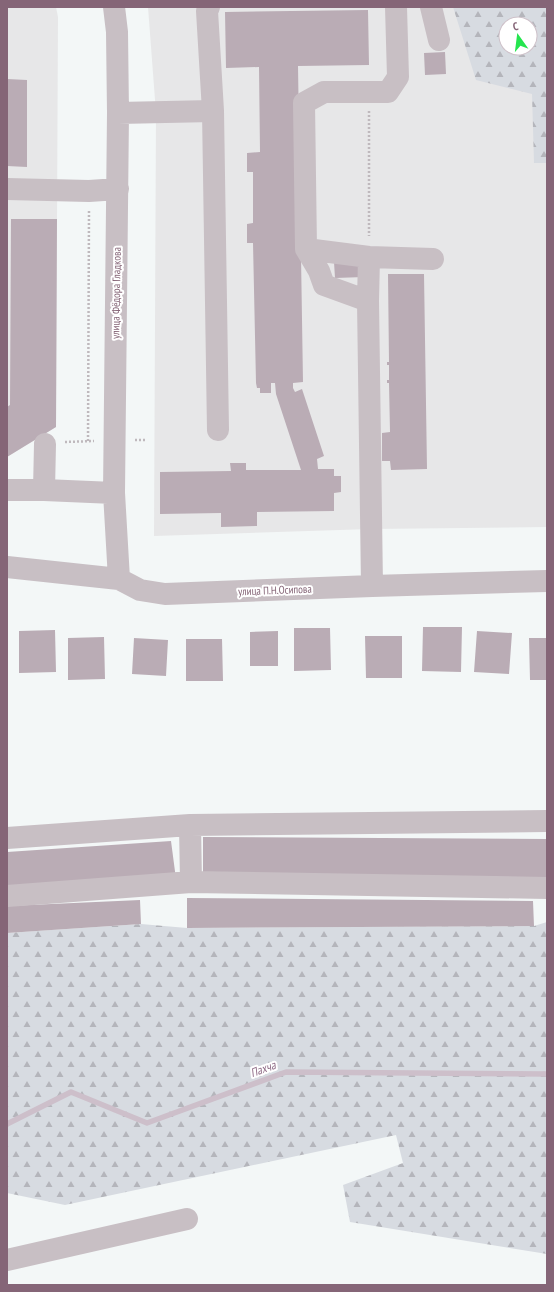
<svg xmlns="http://www.w3.org/2000/svg" width="554" height="1292" viewBox="0 0 554 1292" font-family="'PT Sans Narrow',sans-serif">
	<style>
		.built { fill: #e7e7e8; fill-rule: evenodd }
		.forest { fill: url(#forest-firs); fill-rule: evenodd }
		.lines { fill: none; stroke-linecap: round; stroke-linejoin: round }
		.stream { stroke: #cdbfca; stroke-width: 5.5 }
		.building { fill: #baacb5 }
		.path { stroke: #bfb9bd; stroke-width: 2.5; stroke-dasharray: 2 2; stroke-linecap: butt }
		.minor { stroke: #c8bfc4; stroke-width: 22 }
		.labels { text-anchor: middle; stroke-width: 4; stroke-linejoin: round; paint-order: stroke }
		.street-label { font-size: 11px; fill: #856577; stroke: #fff }
		.water-label { font-size: 12px; font-style: italic; fill: #8f6b86; stroke: #fff }
	</style>
	<defs>
		<pattern id="forest-firs" width="22" height="20" patternUnits="userSpaceOnUse"><rect width="22" height="20" fill="#d7dbe1"/><path d="M5 1l3.5 6h-7zM16 11l3.5 6h-7z" fill="#b4b5bb"/></pattern>
	</defs>
	<rect width="100%" height="100%" fill="#f3f7f7"/>
	<path class="built" d="M7,7H56L58,17L56,427L7,457Z
		M148,7H547V527L371,529L154,536L156,113ZM506,24H530V48H506Z"/>
	<path class="forest" d="M453,7H547V163H534L532,94L476,80ZM506,24H530V48H506Z
		M547,922V1254L350,1222L343,1185L403,1163L396,1135L65,1205L7,1193V933L141,924L187,928L534,926Z"/>
	<g class="lines">
		<path class="stream" d="M7,1124L71,1092L147,1123L286,1072L547,1074"/>
	</g>
	<path class="building" d="M368,10L369,65L298,66L303,382L293,383V388L295,392L302,389L324,456L317,459L318,469H334V476H341V492L334,493V511L257,512V526L221,527V513L160,514V472L231,471L230,463H246V470H301L276,394L275,383H271V393H260V388H257L256,383L253,243H247V224L253,223V172H247V153L260,152L259,67L226,68L225,12Z
		M445,52L446,74L425,75L424,53Z
		M7,79L27,80V167L7,166Z
		M11,219H57L56,427L7,457V407L10,405Z
		M363,261L364,277L335,278L334,262Z
		M388,274H424L427,469L391,470L390,461H382V433L390,432L389,383H387V380H389V365H387V362H389Z
		M423,627H462L461,672L422,671Z
		M294,628H330L331,670L294,671Z
		M55,630L56,672L19,673V631Z
		M278,631V666H250V632Z
		M477,631L512,633L509,674L474,672Z
		M365,636H402V678H366Z
		M104,637L105,679L68,680V638Z
		M134,638L168,640L166,676L132,674Z
		M529,638H547V680H530Z
		M186,639H222L223,681H186Z
		M203,837L547,839V877L203,876Z
		M171,841L176,879L7,889V852Z
		M187,898L533,901L534,926L187,928Z
		M140,900L141,924L7,933V906Z"/>
	<g class="lines">
		<path class="path" d="M369,111V236
			M135,440H145
			M88,441L89,211
			M65,442L94,441"/>
		<path class="minor" d="M114,7L117,32L118,113L114,493L119,579
			M209,7L207,11L213,111L218,430
			M431,7L439,40
			M118,113L213,111
			M7,189L89,191L118,189
			M306,249L369,257L433,259
			M368,301L369,257
			M7,490H44L114,493
			M44,490L45,444
			M7,567L119,579L140,590L165,594L372,586L547,581
			M372,586L368,301L324,285L319,271L306,249L304,103L324,92H388L398,77L396,7
			M190,825L191,882
			M7,838L190,825L547,821
			M7,896L191,882L547,888
			M7,1260L187,1219"/>
	</g>
	<g class="labels">
		<g class="street-label">
			<text transform="translate(116 293) rotate(-89)" y="4">улица Фёдора Гладкова</text>
			<text transform="translate(275 590) rotate(-2)" y="4">улица П.Н.Осипова</text>
		</g>
		<g class="water-label">
			<text transform="translate(263 1069) rotate(-20)" y="4">Пахча</text>
		</g>
	</g>
	<rect width="554" height="1292" fill="none" stroke="#856577" stroke-width="16"/>
	<g transform="translate(518 36) rotate(346)"><circle r="19" fill="#ffffff" stroke="#cec1c9"/>
	<path d="M0-3L7 15L0 10L-7 15Z" fill="#25e54f"/>
	<text y="-6" font-size="11" font-weight="bold" text-anchor="middle" fill="#856577">С</text>
	</g>
</svg>
